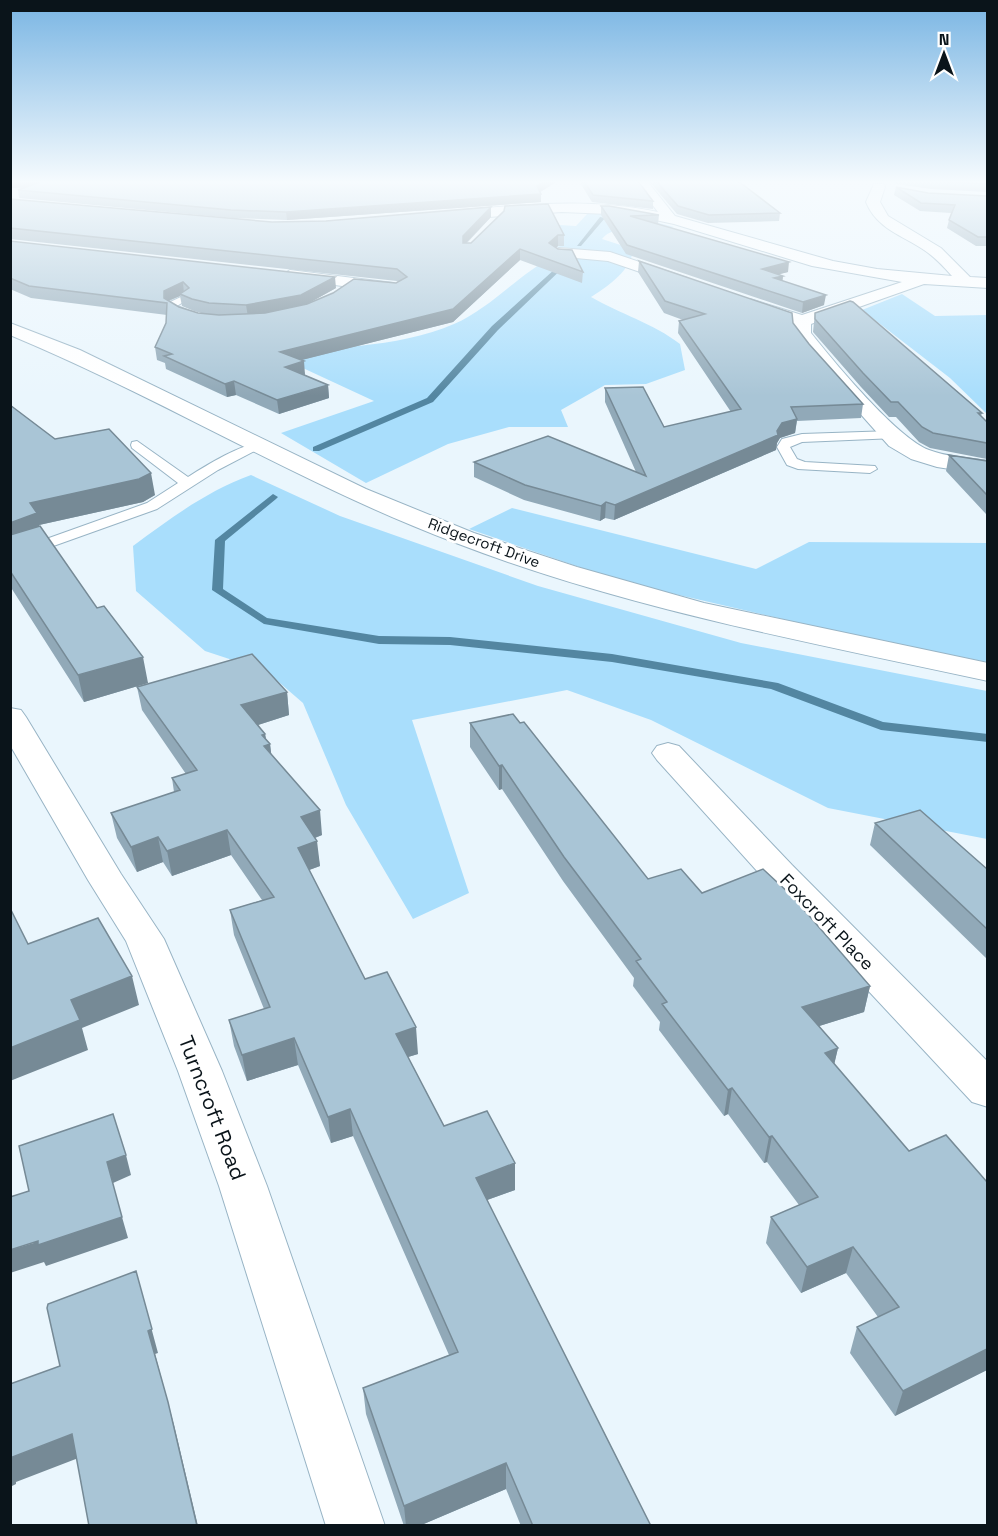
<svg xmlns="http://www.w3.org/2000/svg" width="998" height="1536" viewBox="0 0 998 1536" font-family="'Space Grotesk',sans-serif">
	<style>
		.green { fill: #a9defc }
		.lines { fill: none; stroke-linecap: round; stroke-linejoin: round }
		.stream { fill: #5386a1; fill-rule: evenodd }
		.lane-casing { stroke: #98b4c5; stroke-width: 2 }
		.street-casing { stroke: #98b4c5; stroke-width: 2 }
		.lane { fill: #fff; fill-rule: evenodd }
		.street { fill: #fff; fill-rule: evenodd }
		.wall { fill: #91a9b8; fill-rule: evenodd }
		.shaded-wall { fill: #768a96 }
		.building { fill: #a9c5d6; stroke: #768a96; stroke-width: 1.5 }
		.labels { text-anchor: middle; stroke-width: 6; stroke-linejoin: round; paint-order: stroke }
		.far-street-label { font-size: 15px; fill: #0a141a; stroke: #fff }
		.street-label { font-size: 18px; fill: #0a141a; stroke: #fff }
		.near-street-label { font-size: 21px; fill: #0a141a; stroke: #fff }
	</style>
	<rect width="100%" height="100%" fill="#eaf6fd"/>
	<path class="green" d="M588,213L632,216L674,227C667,228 660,230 654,230C638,232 614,224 602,239L633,249C632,270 607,287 591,297C620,314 653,323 680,344L685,370L646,384L605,385L561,410L568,427H509L448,444L366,483L281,433L374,401L264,350C327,348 395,349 454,324C484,311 507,287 533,269C544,261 556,254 568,248L540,244L559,225L576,226Z
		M902,294L935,316L987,315V414L950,378L862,310Z
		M251,475L340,516L538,586L741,643L987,691V839L828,808L651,720L567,690L412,720L469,893L413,919L346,805L303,703L266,671L205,651L136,591L133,546C171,518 207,491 251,475Z
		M512,508L756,569L809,542L987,543V662L865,638L623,582L469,529Z"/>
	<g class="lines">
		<path class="stream" d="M600,217L605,218L581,246H577Z
			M566,259L571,260L498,330L433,402L319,451H313V447L427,398L492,326Z
			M273,494L278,497L276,499L225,541L223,589L267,618L379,636L450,637L612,654L778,683L883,722L988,734V742L881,730L771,689L612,662L450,645L379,644L264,624L212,590L215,540Z"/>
		<defs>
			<path id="lane" d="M183,296L188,299L177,306L195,313V317H187L167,308L168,303Z
				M892,431L898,435L896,438L802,442L790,447L797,459L805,462L875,466L877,469L870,473L798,469L787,465L777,447L782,439L802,434Z
				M137,441L188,477C202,468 247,440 263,443L264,446L218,470L157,509L31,554H21L18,551L21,548L147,503L178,483L132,448L131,445L132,442Z"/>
			<path id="street" d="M634,181H647L675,216L833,261L877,269L952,276C943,266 935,257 924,250C902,235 877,229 866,202L874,184H884L885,187L880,202L888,216L941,248L970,277L988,278V288L924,284L811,324V333C834,362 897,438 929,450C947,457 968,458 988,461V475L937,467L911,459L889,446L809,356L793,334V324L744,308L742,304L744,300L750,299L802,315L902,282L812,266L674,224L632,215L562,212L446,220L439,216L446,212C516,205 588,197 658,212Z
				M559,248L610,252L687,278L689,281L681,286L608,261L554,256L551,253L554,250Z
				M290,270L393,283L401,288L393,293L284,278L282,275Z
				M10,323L80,350L366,489L474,533L577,567L704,603L988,663V681C809,642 627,609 456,543C302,485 162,398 10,335Z
				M10,708L21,710L26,717L121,874L164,939L222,1071L267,1186L385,1526H326L219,1186L178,1071L126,941L88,880L10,745Z
				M668,743L679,746L792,865L988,1062V1107L972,1102L766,881L657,760L652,753L657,746Z"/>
		</defs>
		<use href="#lane" class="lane-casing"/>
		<use href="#street" class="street-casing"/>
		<use href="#lane" class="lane"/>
		<use href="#street" class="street"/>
	</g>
	<path class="wall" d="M10,181H558L540,192L541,202L287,220L232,218L19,198L18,190L25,188H10Z
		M579,181H638L653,201V209L592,202Z
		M649,181H738L780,213L779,221L708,223L677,214Z
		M891,181H987V192L931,189L896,184Z
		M896,187L928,193L987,196V246H976L947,228L949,220L951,213L920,211L894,195Z
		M10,199L272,222L491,217L467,243H471L504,211L564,235V246H558L556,248L583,272L582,283L520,260L453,322L301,360L305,375L328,385L329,398L279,414L236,395L227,397L166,369L165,363L157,360L155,347L166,323L167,315L31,298L10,289V241L336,288L309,303L396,283L399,282L397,281L10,239ZM180,296L182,306L194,311L205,314L198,313L179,307L169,301Z
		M601,206L659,215L658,224L788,272L779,274L783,276L782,280L824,305L802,313L626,254L601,215Z
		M639,261L793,323L809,344L863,404L861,418L797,421L795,433L780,438L777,443L776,450L614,520L605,518L600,521L524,500L474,477V462L636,472L605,402V388L664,427L731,412L678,333L679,321L683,320L664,313L638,272Z
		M815,313L982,413L981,416L987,422V459L930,448L919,442L896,417H889L861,387L813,332Z
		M10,405L55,439L155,495L143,502L39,525L148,683L84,702L10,586Z
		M949,455L987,461V514H986L946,471Z
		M137,687L287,692L289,715L258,725L265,734L266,739L270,744L271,754L322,835L315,838L320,866L309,870L365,979L418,1054L408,1057L444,1126L515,1190L487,1200L651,1526H521L506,1489L419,1526H404L366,1414L363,1388L449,1355L353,1136L331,1143L298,1065L247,1081L234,1046L229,1020L264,1009L234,935L230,910L262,900L231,855L172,876L163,862L137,872L117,838L111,813L174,792L172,778L186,774L142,710Z
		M470,723L648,879L702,893L870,986L864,1012L819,1026L838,1048L834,1064L909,1151L987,1182V1370L895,1416L850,1353L857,1327L878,1317L846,1273L801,1293L766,1243L771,1217L799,1205L767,1162L764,1163L728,1114L724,1116L659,1030L660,1022L633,986L634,978L563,881L502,789L499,790L470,747Z
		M875,823L987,869V959L870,845Z"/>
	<path class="shaded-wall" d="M10,181H50L51,186L10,188Z
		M545,181H558L537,194V186Z
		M541,194V202L287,220L286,212Z
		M491,207V217L463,246V236Z
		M558,235V246L549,254V243Z
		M520,249V260L453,322L282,365L280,352Z
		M789,262L788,272L761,279L762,269Z
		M783,276L782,286L774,278Z
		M335,277L336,288L302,307L248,317L246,305Z
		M183,282L184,294H180V296L165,302L164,291Z
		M826,295L824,305L802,313L803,302Z
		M304,361L305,375L285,367Z
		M234,381L236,395L227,397L225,384Z
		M328,385L329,398L279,414L277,400Z
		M797,419L795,433L780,438L777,443L776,450L614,520L615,505L777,431L782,423Z
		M151,473L155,495L143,502L39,525L42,537L10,549V523L30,503Z
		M606,502L605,518L600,521L601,506Z
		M143,657L148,683L84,702L78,675Z
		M287,692L289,715L245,729L241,705Z
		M265,734L267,745L270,744L273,768L266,759L262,735Z
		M502,765V789L499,790V766Z
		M320,810L322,835L304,842L301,817Z
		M227,830L231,855L172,876L167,851Z
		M158,837L163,862L137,872L131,847Z
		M317,841L320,866L301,873L298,848Z
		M132,976L139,1005L82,1028L88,1050L10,1081V1048L71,1000Z
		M870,986L864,1012L797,1033L802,1007Z
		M416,1027L418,1054L398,1060L396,1034Z
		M294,1038L298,1065L247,1081L242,1055Z
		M838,1048L832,1074L825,1053Z
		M732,1088L728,1114L724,1116L728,1090Z
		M350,1109L353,1136L331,1143L328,1117Z
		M772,1136L767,1162L764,1163L769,1137Z
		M126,1155L131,1175L113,1183L107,1162Z
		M515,1163V1190L476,1204V1178Z
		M122,1217L128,1238L46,1266L44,1262L10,1273V1250Z
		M853,1247L846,1273L801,1293L807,1267Z
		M136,1271L158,1353L155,1354L174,1425L198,1526H197L148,1331Z
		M987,1349V1370L895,1416L903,1391Z
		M72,1434L81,1457L16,1482V1484L10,1487V1458Z
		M506,1463V1489L419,1526H406L404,1506Z"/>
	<path class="building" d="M43,181H545L537,186L541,194L286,212L231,210L18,190Z
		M584,181H638L653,201L593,195Z
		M656,181H738L780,213L709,215L678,206Z
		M932,181H987V184Z
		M896,187L928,193L987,196V237H978L949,220L955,205L921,203Z
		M10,199L272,222L326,221L491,207L463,236V243H471L504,211L505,206L548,204L564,235H558L549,243L558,249L572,250L583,272L520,249L453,309L280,352L304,361L285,367L328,385L277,400L234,381L225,384L164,356L172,354L155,347L166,323L167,303L29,286L10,278V241L335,277L301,295L246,305L209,303L192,299L180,294L189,288L183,282L164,291V298L179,307L198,313L219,315L265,313L307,304L333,293L354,279L396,283L407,277L397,269L10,228Z
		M601,206H609L659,215L630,216L789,262L762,269L783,276L774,278L826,295L803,302L627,245Z
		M639,261L792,313L793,323L809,344L863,404L791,407L797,419L782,423L777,431L778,435L615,505L606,502L601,506L525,485L474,462L548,436L646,476L605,388L643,387L664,427L741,409L679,321L705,314L665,301Z
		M850,301L853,302L982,413H978L987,422V443L933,433L922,427L898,402H891L863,373L815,319V313Z
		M10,405L55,439L109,429L151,473L139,479L30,503L37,513L10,523Z
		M949,455L987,461V495Z
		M40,526L97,608L104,606L143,657L78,675L10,571V535Z
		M252,654L287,692L241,705L265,734L262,735L270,744L264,746L320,810L301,817L317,841L298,848L365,979L387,972L416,1027L396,1034L444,1126L487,1111L515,1163L476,1178L651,1526H533L506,1463L404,1506L363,1388L458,1352L350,1109L328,1117L294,1038L242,1055L229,1020L270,1007L230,910L274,897L227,830L167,851L158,837L131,847L111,813L180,790L172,778L197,770L137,687Z
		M513,714L520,723L524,722L648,879L681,869L702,893L763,869L792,896L870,986L802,1007L838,1048L825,1053L909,1151L946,1135L987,1182V1349L903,1391L857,1327L899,1307L853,1247L807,1267L771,1217L818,1197L772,1136L769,1137L732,1088L728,1090L662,1004L667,1002L636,961L641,959L564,857L502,765L499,766L470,723Z
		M920,810L987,869V929L875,823Z
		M10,908L28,944L98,918L132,976L71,1000L80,1020L10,1048Z
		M113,1114L126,1155L107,1162L122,1217L38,1245V1241L10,1250V1197L29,1191L19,1146Z
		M136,1271L152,1329L148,1331L168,1402L197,1526H89L72,1434L10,1458V1384L60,1366L47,1308L48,1304Z"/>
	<linearGradient id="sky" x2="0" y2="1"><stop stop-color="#79b5e3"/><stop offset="0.46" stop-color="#f6fbfe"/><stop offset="1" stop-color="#f6fbfe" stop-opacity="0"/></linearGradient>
	<rect width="998" height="396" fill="url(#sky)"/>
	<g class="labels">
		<g class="far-street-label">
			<text transform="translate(484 543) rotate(20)" y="5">Ridgecroft Drive</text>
		</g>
		<g class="street-label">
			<text transform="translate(827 922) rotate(46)" y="6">Foxcroft Place</text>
		</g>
		<g class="near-street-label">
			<text transform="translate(212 1108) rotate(69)" y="7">Turncroft Road</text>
		</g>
	</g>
	<rect width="998" height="1536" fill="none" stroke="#0a141a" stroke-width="24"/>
	<g transform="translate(944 54)" stroke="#ffffff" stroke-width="4.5" paint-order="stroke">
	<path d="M0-4.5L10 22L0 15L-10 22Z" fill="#0a141a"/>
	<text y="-9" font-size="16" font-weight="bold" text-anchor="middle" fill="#0a141a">N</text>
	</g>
</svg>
